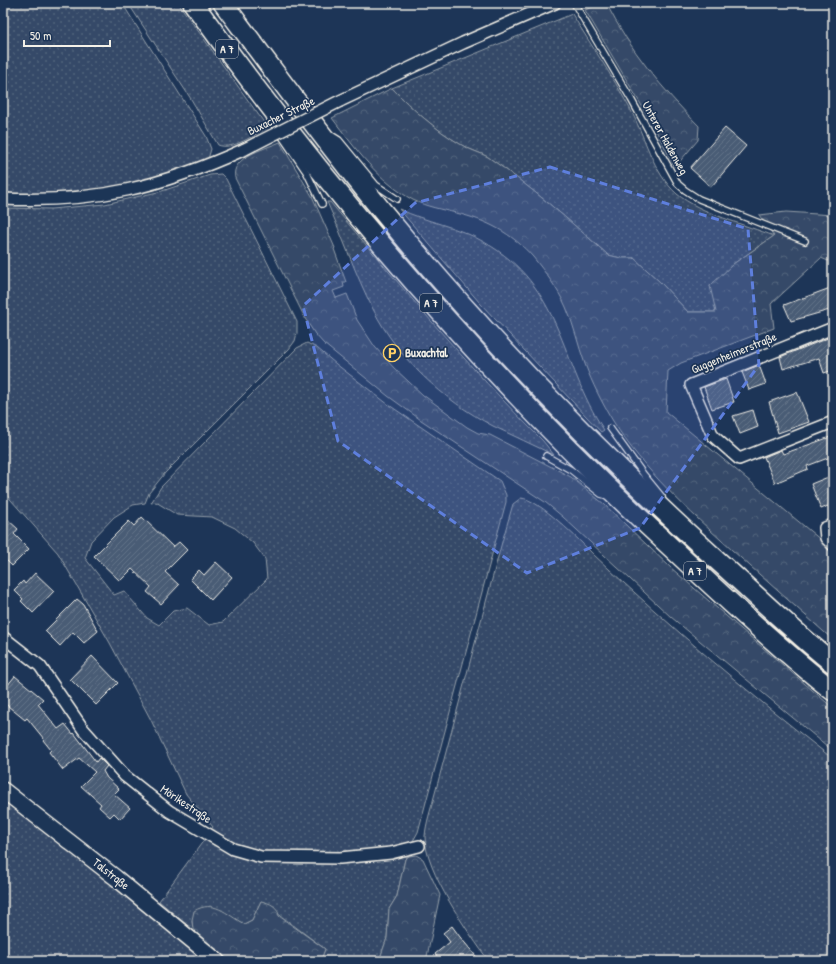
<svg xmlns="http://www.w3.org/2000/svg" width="836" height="964" viewBox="0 0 836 964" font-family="'Patrick Hand',sans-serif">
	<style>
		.grass { fill: url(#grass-dots); stroke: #949ea8 }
		.forest { fill: url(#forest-crowns); stroke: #949ea8 }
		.building { fill: url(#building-hatch); stroke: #f4f1e8 }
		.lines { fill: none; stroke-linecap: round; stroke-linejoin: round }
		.lane-casing { stroke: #f4f1e8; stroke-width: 8 }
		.street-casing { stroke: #f4f1e8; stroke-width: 14 }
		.secondary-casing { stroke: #f4f1e8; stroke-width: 18 }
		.highway-casing { stroke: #f4f1e8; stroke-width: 22 }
		.lane { stroke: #1d3557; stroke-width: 5.5 }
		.street { stroke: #1d3557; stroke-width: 11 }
		.secondary { stroke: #1d3557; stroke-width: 15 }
		.highway { stroke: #1d3557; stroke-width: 19 }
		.street-bridge-casing { stroke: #f4f1e8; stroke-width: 14; stroke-linecap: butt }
		.street-bridge { stroke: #1d3557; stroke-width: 11 }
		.marked { fill: #5e7fdd; fill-opacity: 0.2; stroke: #5e7fdd; stroke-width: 3; stroke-dasharray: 8 5; stroke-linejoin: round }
		.labels { text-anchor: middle; stroke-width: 3.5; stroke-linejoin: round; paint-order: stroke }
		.shield { fill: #1d3557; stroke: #b4b9bc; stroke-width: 1 }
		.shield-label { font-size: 11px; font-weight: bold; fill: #f4f1e8 }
		.street-label { font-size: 12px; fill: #f4f1e8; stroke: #1d3557 }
		.poi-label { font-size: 12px; font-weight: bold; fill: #f4f1e8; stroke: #1d3557; text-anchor: start }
	</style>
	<defs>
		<pattern id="grass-dots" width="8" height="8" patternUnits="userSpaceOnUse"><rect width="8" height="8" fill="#354a67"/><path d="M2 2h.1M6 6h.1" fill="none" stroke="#53657d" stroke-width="1.8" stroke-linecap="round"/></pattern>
		<pattern id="forest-crowns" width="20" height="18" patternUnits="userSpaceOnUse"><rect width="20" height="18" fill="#354a67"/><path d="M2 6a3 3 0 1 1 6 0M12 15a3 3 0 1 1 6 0" fill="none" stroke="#53657d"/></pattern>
		<pattern id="building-hatch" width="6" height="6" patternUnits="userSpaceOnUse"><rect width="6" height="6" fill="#485b74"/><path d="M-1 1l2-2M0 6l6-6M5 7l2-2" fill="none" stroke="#637388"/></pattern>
	</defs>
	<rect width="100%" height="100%" fill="#1d3557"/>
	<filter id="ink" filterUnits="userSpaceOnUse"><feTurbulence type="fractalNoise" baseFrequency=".025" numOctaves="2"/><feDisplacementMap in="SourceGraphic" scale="8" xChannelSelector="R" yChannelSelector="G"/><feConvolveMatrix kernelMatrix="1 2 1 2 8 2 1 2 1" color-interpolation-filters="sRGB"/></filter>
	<g filter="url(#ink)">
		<path class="grass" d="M3,3H122L206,136L211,149L208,159C144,188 73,196 3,193Z
			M128,3H178L268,128C254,134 233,151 218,145L191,99Z
			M572,14C591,45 612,75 629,107C645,135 652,172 677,194C700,213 746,225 774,236L733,264L716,312H688L661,283L634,258H621L608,255C570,221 530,186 488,157C479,152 469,150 460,144C435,129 412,109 392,88Z
			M221,174L226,179L297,322V333L295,341L289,349L165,473L149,493L145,503L133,505L114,517L91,541L85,558L114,595L124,591L147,618L159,625L173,611L187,608L209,625L223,622L267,579L265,559L253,543L235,528L212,517L177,515L156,502L151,503L161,487L297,348L307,343L317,348L336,364L389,405L500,481L506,495V502L418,832L413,841L408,845L362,854L246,852L209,832L213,827L186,794L151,720L110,643L58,553L3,491V208L51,209L105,204L162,191L210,175Z
			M330,202C399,284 467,366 543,441L554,455C534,445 513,436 493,426C443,400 398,359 373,309C355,274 343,237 327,202Z
			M399,209C426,222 457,226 484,242C563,286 559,362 604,430L601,432L480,303Z
			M521,498C539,499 580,541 594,555C670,627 750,694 833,759V961H489C469,934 424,870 425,836C426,823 431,809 434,797L502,542L513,504Z
			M3,797L208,961H3Z
			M207,836L237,853L409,856L405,859L397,896L389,909L387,938L379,961H302L322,957L325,949L261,901L252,920L244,924L230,916L192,920L193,930L159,901Z"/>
		<path class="forest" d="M602,3H606C630,50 662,89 699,126L698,140L675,167L652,123L585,10Z
			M392,88C412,109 435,129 460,144C469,150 479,152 488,157C530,186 570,221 608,255L621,258H634L661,283L688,312H716L710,286L733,264L774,236L759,215L786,212L833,215V263L821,258L771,304L774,328L681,363L668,371L666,412L833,550V640C799,610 766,580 732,550C689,511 644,471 613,421C602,403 592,383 585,364C578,345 574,325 566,307C558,289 545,272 533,257C512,233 486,220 456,213C441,209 427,207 413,200C378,181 356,149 332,118Z
			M280,142L312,196L335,248L334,249L346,282H343L344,287L333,291L336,298L347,294L357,320L375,347L394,368L423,395L467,427L478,433L490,435L571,477L604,504L670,567L741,629L833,708V751L671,617L563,517L545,502L421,420L388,396L324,344L315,334L306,320L235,178C230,157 265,149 280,142Z
			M416,855L423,859L440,895L426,961H379L387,938L389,909L397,896L405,859L409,856Z
			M261,901C270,903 278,906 279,916L325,949L322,957L302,961H230L193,930L192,920L194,911C214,899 226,914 244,924L252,920Z"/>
		<path class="building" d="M725,128L746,146L711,187L690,168Z
			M833,287V309L791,321L784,305Z
			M833,336V370L824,373L819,358L783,369L780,357Z
			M759,365L766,384L749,390L742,372Z
			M726,379L734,402L712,409L704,387Z
			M797,392L809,422L778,433L769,402Z
			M753,410L758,427L740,434L733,416Z
			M833,436V456L807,466L808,469L775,483L764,457L781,450L783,454Z
			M833,475V504L821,509L811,484Z
			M142,517L173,547L179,542L187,550L165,572L179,585L161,604L147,592L151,587L132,569L120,581L94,556L129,521L134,526Z
			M8,520L18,529L14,534L29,549L12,566L3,557V525Z
			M216,562L232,577L211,600L190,579L199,570L204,575Z
			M35,573L54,591L33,613L21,601L23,599L14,590L23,581L25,584Z
			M77,599L83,604L98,631L84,643L73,632L60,646L45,631Z
			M92,656L118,683L96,705L70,679Z
			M15,676L43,699L38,704L58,729L65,724L73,734L74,733L96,762L99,758L107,766L103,771L107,778L119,789L114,794L130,808L120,819L114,813L110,817L99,807L101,804L81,786L95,772L79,758L63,770L49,752L51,750L43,740L44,739L27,718L25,720L3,702V691Z
			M452,926L460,937L480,961H440L435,954L450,942L443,933Z"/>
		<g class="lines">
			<defs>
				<path id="lane" d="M574,3L631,99L678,184L685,190L699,199L805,241
					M270,119L307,173L322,204
					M331,135L339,140L376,185L397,199
					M610,428L644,475L662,497
					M546,456L571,470L601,494L608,496"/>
				<path id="street" d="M340,101L463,43L555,3
					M3,199C96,203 161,187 245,149
					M833,328L691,385L713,436L739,459L833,422
					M833,525L825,528L826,538L833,545
					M3,637L40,666L83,729L125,776L169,811L233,849L261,857L340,858L391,853L419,846"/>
				<path id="secondary" d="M3,790L116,878L217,961"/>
				<path id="highway" d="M193,3C336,202 497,387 677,553C728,601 779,648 833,691
					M223,3C275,73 327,144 383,212C485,337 598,452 718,561C756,595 793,631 833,663"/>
			</defs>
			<use href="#lane" class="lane-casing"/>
			<use href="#street" class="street-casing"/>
			<use href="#secondary" class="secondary-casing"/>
			<use href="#highway" class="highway-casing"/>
			<use href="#lane" class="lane"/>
			<use href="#street" class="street"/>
			<use href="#secondary" class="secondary"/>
			<use href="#highway" class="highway"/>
			<defs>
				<path id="street-bridge" d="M245,149L340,101"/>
			</defs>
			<use href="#street-bridge" class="street-bridge-casing"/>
			<use href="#street-bridge" class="street-bridge"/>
		</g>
	</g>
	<path class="marked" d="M550,167L748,229L759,365L640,528L527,573L338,441L303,306L415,203Z"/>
	<defs>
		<symbol id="parking-ring" viewBox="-11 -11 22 22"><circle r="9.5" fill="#1d3557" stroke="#ffd166" stroke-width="1.5"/><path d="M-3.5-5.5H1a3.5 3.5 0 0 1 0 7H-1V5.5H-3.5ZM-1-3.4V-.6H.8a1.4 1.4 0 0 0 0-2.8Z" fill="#ffd166"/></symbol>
	</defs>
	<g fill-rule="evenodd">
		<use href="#parking-ring" x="382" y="343" width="20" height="20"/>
	</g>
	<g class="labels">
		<g class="shield">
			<rect x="216" y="40" width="22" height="18" rx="3"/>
			<rect x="420" y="294" width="22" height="18" rx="3"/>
			<rect x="684" y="562" width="22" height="18" rx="3"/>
		</g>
		<g class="shield-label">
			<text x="227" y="53">A 7</text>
			<text x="431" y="307">A 7</text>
			<text x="695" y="575">A 7</text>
		</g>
		<g class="street-label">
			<text transform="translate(281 116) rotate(-26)" y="4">Buxacher Straße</text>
			<text transform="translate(665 138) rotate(61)" y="4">Unterer Haldenweg</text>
			<text transform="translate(734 353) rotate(-22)" y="4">Guggenheimerstraße</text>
			<text transform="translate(186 804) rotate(34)" y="4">Mörikestraße</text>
			<text transform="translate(111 874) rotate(38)" y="4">Talstraße</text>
		</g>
		<g class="poi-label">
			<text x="405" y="357">Buxachtal</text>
		</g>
	</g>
	<rect width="836" height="964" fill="none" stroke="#1d3557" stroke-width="16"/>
	<rect x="8" y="8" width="820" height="948" fill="none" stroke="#f4f1e8" stroke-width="1.5" filter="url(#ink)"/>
	<path d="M24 40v6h86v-6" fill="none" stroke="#f4f1e8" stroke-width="2"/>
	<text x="30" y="40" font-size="12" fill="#f4f1e8" stroke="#1d3557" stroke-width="3" paint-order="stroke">50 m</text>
</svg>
